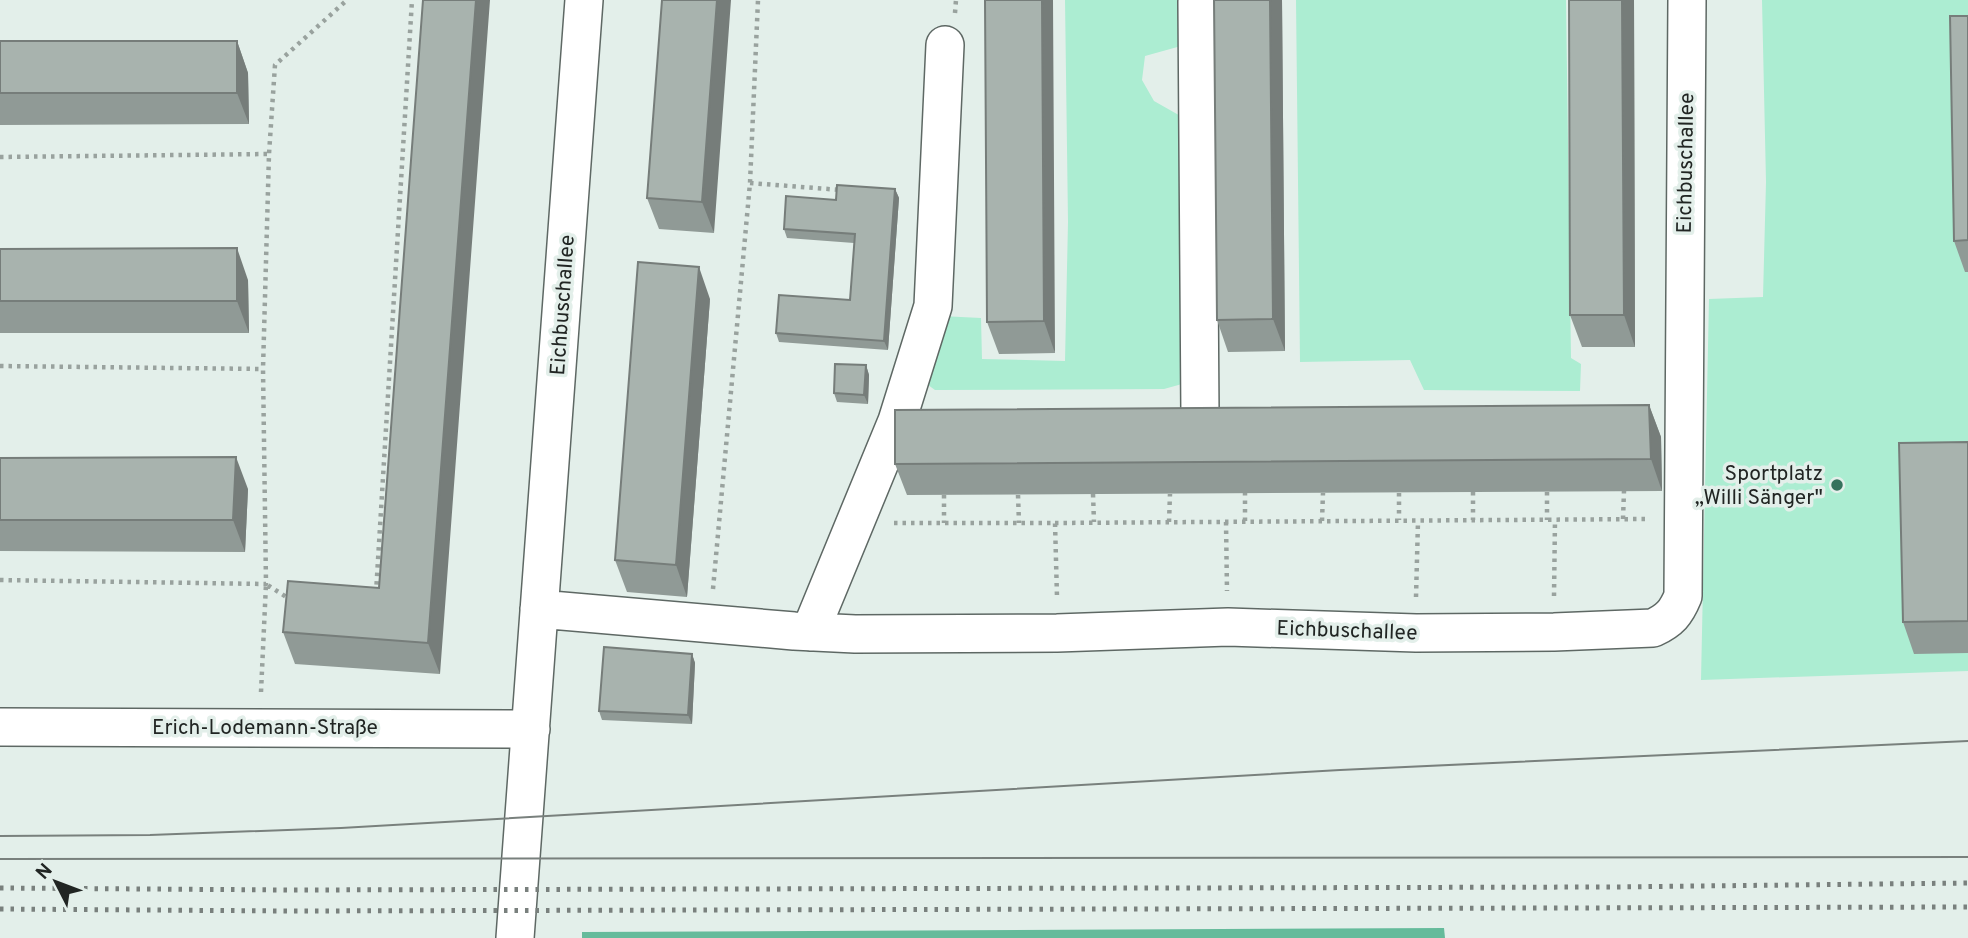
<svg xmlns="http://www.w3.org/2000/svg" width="1968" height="938" viewBox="0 0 1968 938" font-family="Overpass,sans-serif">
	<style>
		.green { fill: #acedd2 }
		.forest { fill: #65bb9b }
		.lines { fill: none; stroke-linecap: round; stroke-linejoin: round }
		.minor-casing { stroke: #5e6864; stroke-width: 40 }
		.path { stroke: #99a29e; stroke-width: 4.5; stroke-dasharray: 3.5 5; stroke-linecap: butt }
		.minor { stroke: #fff; stroke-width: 37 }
		.tram { stroke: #79807d; stroke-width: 2 }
		.rail { stroke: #79807d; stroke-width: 5; stroke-dasharray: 3.5 7; stroke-linecap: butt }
		.wall { fill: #909a96 }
		.shaded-wall { fill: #767d7a }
		.building { fill: #a8b3ae; stroke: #767d7a; stroke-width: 2 }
		.poi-dot { fill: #36725d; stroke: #e3efea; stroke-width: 2.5 }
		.labels { text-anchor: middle; stroke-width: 7; stroke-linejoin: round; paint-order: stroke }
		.street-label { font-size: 21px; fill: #212523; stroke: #e3efea }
		.poi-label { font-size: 21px; fill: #212523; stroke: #e3efea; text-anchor: end }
	</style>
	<rect width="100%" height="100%" fill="#e3efea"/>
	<path class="green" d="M1065,0H1182L1181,46L1145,56L1142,80L1154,101L1184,118L1182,384L1164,389L935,390L924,382L941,316L981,318L982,359L1065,361L1068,222Z
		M1296,0H1566L1571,358L1581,364L1580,391L1424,390L1410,360L1300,362Z
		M1762,0H1968V671L1701,680L1709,299L1763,297L1766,182Z"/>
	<path class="forest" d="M1444,928L1445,938H582V932Z"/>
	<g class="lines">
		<defs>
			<path id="minor" d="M1197,2L1200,416
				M539,609L794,631L855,634L1057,633L1228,627L1416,633L1554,632L1653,628C1670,620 1676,613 1683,596L1687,0
				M810,632L897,421L933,306L945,45
				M0,727L531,729
				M515,938L584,0"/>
		</defs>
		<use href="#minor" class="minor-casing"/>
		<path class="path" d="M955,13L956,0
			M0,157L269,154
			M750,183L841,190
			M0,366L263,369
			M1473,492V520
			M1547,492V520
			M1399,493V520
			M1093,494L1094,522
			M944,495V523
			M1018,495L1019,523
			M1623,519L1624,491
			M1245,521V493
			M1322,521L1323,493
			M1169,522L1170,494
			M1226,522L1227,591
			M894,523H1055L1057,597
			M1055,523L1650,519
			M0,580L266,584L263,369L269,154L275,65L347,0
			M713,589L750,183L758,0
			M376,593L412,0
			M1554,596L1555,520
			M1416,597L1418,521
			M261,692L266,584L291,600"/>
		<use href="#minor" class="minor"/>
		<path class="tram" d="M0,836L150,835L341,828L1340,770L1968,741
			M0,859L1968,857"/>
		<path class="rail" d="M0,888L289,890L1611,887L1968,883
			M0,909L290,911L1968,907"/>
	</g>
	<path class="wall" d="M423,0L440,674L295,664L283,632L379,588Z
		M662,0L714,233L659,229L647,198Z
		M985,0L1055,353L999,354L987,322Z
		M1214,0H1282L1285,351L1228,352L1217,320Z
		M1569,0H1634L1635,347H1582L1570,315Z
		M1968,16V272H1965L1954,241Z
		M0,41H237L248,73L249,124L0,125Z
		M895,189L899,198L888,350L779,342L776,333L850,300L854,243L787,238L784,229L836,200Z
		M0,249L248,280L249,333H0Z
		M710,299L687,597L627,592L615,560Z
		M866,365L869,375L868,404L837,402L834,393Z
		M1649,405L1661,437L1662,491L907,495L895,464Z
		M1968,442V653L1914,654L1903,622Z
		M0,458L248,489L245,552L0,551Z
		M692,654L695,663L692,724L602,720L599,711Z"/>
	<path class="shaded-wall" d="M476,0H490L440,674L428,643Z
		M717,0H731L714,233L702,202Z
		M1042,0H1053L1055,353L1044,321Z
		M1270,0H1282L1285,351L1273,319Z
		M1622,0H1634L1635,347L1624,315Z
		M237,41L248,73L249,124L237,93Z
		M895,189L899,198L888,350L884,341Z
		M237,248L248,280L249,333L237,301Z
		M699,267L710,299L687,597L676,565Z
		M866,365L869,375L868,404L864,395Z
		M1649,405L1661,437L1662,491L1651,459Z
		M236,457L248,489L245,552L233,520Z
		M692,654L695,663L692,724L688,715Z"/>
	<path class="building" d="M423,0H476L428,643L283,632L288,581L379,588Z
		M662,0H717L702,202L647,198Z
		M985,0H1042L1044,321L987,322Z
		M1214,0H1270L1273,319L1217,320Z
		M1569,0H1622L1624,315H1570Z
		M1950,16H1968V240L1954,241Z
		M0,41H237V93H0Z
		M837,185L895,189L884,341L776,333L779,295L850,300L855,234L784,229L786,196L836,200Z
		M237,248V301H0V249Z
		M638,262L699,267L676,565L615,560Z
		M835,364L866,365L864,395L834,393Z
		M1649,405L1651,459L895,464V410Z
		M1968,442V621L1903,622L1899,443Z
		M236,457L233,520H0V458Z
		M604,647L692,654L688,715L599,711Z"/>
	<circle class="poi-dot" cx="1837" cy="485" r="7"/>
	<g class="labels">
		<g class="street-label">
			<text transform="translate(1685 163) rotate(-89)" y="7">Eichbuschallee</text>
			<text transform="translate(562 305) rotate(-86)" y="7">Eichbuschallee</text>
			<text transform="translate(1347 630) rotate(2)" y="7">Eichbuschallee</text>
			<text x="265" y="734">Erich-Lodemann-Straße</text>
		</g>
		<g class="poi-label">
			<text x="1823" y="480">Sportplatz<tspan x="1823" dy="24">„Willi Sänger"</tspan></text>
		</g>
	</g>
	<g transform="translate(56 882) rotate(312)" stroke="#e3efea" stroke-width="5" paint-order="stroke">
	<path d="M0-5L12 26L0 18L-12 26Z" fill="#212523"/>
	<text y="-10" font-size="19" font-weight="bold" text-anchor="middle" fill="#212523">N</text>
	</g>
</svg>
